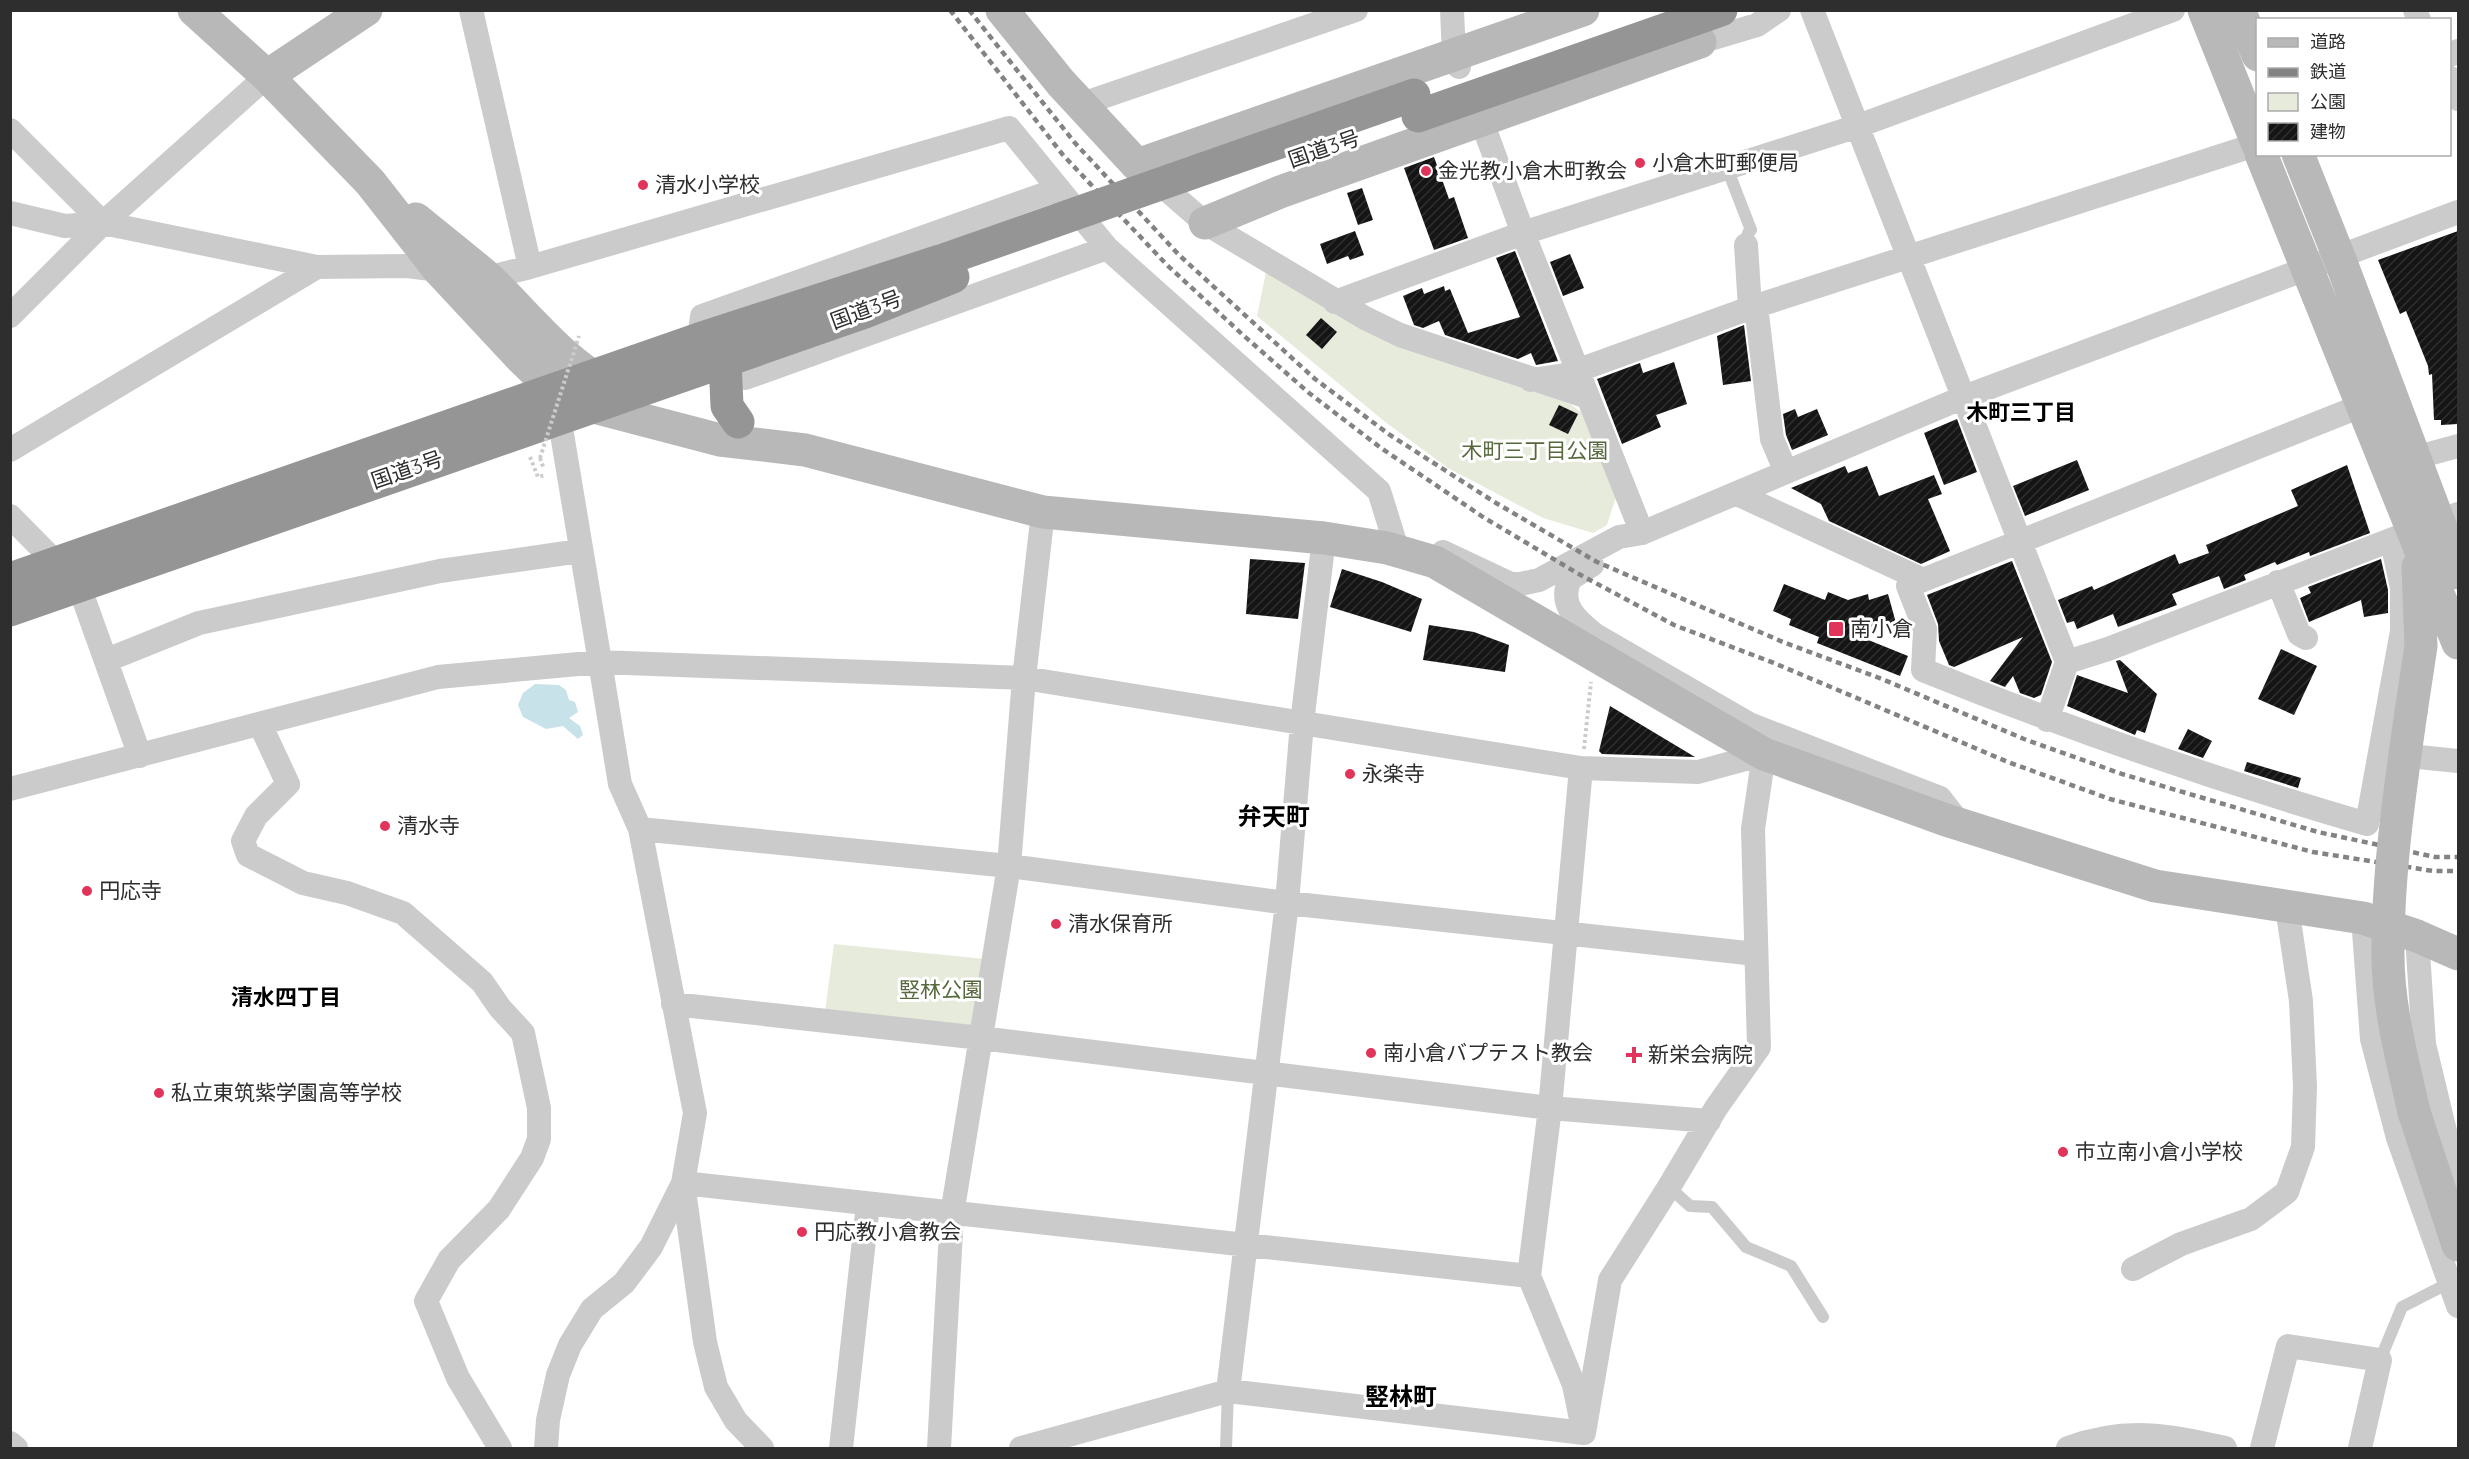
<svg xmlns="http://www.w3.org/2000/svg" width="2469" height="1459" viewBox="0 0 2469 1459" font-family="Quicksand,'Noto Sans JP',sans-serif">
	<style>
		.green { fill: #e6ebdb }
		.water { fill: #c8e2ea }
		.building { fill: url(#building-hatch) }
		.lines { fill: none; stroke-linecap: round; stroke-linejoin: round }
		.path { stroke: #cbcbcb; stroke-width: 4; stroke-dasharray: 3 3; stroke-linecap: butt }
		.lane { stroke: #cbcbcb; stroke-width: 12 }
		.street { stroke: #cbcbcb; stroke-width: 24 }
		.secondary { stroke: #b8b8b8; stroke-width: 33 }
		.highway { stroke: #959595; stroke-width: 33 }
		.rail { stroke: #838383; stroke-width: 4.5; stroke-dasharray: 6 4.5; stroke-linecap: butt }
		.path-bridge { stroke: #cbcbcb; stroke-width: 4; stroke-dasharray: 3 3; stroke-linecap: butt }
		.secondary-bridge { stroke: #b8b8b8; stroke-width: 33 }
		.highway-bridge { stroke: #959595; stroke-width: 33 }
		.poi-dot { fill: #e1345a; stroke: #fff; stroke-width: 2 }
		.labels { text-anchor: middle; stroke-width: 6; stroke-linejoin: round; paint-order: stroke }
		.street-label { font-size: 21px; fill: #2e2e2e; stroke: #fff }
		.poi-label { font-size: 21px; fill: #2e2e2e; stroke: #fff; text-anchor: start }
		.park-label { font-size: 21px; fill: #57683c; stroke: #fff }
		.neighbourhood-label { font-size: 22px; font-weight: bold; fill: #000; stroke: #fff }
		.quarter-label { font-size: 24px; font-weight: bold; fill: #000; stroke: #fff }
	</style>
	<defs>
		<pattern id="building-hatch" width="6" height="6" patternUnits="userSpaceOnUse" patternTransform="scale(1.5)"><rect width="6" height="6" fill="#151515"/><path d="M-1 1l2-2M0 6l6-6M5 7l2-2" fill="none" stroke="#2f2f2f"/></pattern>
	</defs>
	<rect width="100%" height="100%" fill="#fff"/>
	<path class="green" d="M1266,272L1389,342L1570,404L1581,412L1616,497L1607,525L1593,533L1543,518L1448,468L1384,421L1257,316Z
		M834,944L985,959L978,1022L969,1028L825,1012Z"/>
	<path class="water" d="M535,684L559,685L566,690L569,700L575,702L578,712L569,718L580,726L583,735L578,739L563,726L546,729L523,717L518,705L523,693Z"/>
	<path class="building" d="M1434,157L1449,199L1454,197L1468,238L1434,250L1404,168Z
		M1362,188L1373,220L1358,225L1347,193Z
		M1355,231L1364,255L1350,260L1348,256L1327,264L1320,244Z
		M2458,231V424L2441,425V420H2434L2432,374L2429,375L2428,366L2406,311L2400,314L2378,260Z
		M1515,251L1558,361L1536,365L1531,353L1518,359L1445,335L1439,321L1423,328L1414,325L1403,296L1422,288L1424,294L1444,286L1445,291L1450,289L1468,333L1520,317L1496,258Z
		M1570,254L1584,288L1563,296L1550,262Z
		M1321,318L1337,332L1322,349L1306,335Z
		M1744,325L1751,381L1723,385L1717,336Z
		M1674,362L1687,404L1656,415L1661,427L1622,444L1597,379L1640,363L1643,373Z
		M1559,405L1578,414L1568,434L1549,425Z
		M1795,409L1798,417L1817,409L1828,435L1792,450L1786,435L1783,414Z
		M1957,419L1977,472L1944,485L1924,433Z
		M2077,460L2089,490L2025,516L2013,486Z
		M2347,465L2370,533L2310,556L2309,552L2277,565L2275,562L2244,575L2246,580L2224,589L2219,576L2172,594L2177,605L2118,627L2113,614L2077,629L2074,621L2067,623L2058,600L2092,586L2094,590L2175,554L2179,564L2209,553L2206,545L2298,506L2291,490Z
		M1845,466L1848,473L1867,466L1879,496L1934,475L1942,494L1928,499L1950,551L1921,564L1829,521L1821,504L1791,488Z
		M1250,559L1305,563L1298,619L1246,614Z
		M2381,559L2388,590V613L2364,617L2361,600L2309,622L2300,598L2311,593L2308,587Z
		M2012,561L2052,662L2041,695L2034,698L2020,693L2013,676L2005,687L1990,681L2023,637L1954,667L1949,665L1939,641L1938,624L1927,595Z
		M1342,569L1382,582L1422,599L1411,632L1330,607Z
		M1784,584L1825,600L1828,592L1848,600L1868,594L1869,600L1888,594L1896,623L1856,635L1908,656L1900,676L1817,643L1819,637L1789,625L1791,619L1773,611Z
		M1429,625L1474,632L1509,645L1505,672L1423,660Z
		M2281,649L2317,666L2294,715L2258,699Z
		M2120,660L2157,694L2145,733L2137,730L2135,735L2067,706L2077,675L2128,693L2116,661Z
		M1610,706L1695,757L1602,754L1599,751Z
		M2188,729L2212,741L2203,758L2178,749Z
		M2247,762L2301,778L2298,788L2244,771Z"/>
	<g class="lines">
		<path class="path" d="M530,457L538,477L546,475
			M540,458L544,469
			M1584,749L1591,682"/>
		<path class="lane" d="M1727,168L1751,230L1748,233L1746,245
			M1669,1187L1690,1206L1712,1207L1746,1247L1791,1266L1823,1317
			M2380,1360L2402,1307L2451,1282
			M1226,1448L1228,1391"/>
		<path class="street" d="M471,10L530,267L487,278
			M1452,10L1454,55L1459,67
			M1812,10L2067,662L2047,720
			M2415,10L2419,20
			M1700,42L1757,25L1779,10
			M2450,55L2458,51
			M267,76L103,223L317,267L407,266L439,270
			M2450,78L2458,99
			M1082,104L1356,10
			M1478,111L1523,233L1642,533
			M10,130L103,223
			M1151,176L1205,223L1365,318L1400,335L1588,397
			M10,213L65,226L103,223
			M1746,245L1750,308
			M530,267L1009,128L1107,248L1379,491L1398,552L1409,550
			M1335,302L1523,233L1858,126L2173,10
			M1756,306L1772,439L1786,472
			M10,316L103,223
			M699,339L702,316L1059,189
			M725,360L745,378L1107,248
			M1531,380L1565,375L1750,308L2258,144
			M2376,400L1908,586L1925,629L1923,670C2069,729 2216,780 2367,824L2402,631V588L2392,542
			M557,404L600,662L1024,678L1581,768L1698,772L1764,754L1753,829L1759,1047L1716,1108L1669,1187L1610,1280L1584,1433
			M10,450L317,267
			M2414,458L2458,446
			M1737,494L1923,580
			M10,516L79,586L140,756
			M1443,552L1511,584H1520L1539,580L1619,537L1642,533L1964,397L2458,212
			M1592,565L1570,579C1558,604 1576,620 1595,635L1749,724L1940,798L1961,825
			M2278,582L2299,634L2306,638
			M107,660L199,623L440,571L580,551
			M2067,662L2108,649L2458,514
			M260,724L288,784L256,816L243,841L248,855L303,883L347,893L403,913L482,982L500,1008L523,1033L539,1108V1139L532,1158L499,1209L449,1260L426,1301L458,1378L500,1448
			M2389,754L2458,761
			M10,789L438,677L600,662L620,784L640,829L695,1113L683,1183L651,1247L624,1283L592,1309L570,1345L558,1375L548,1420L546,1448
			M640,829L1009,866L1287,903L1756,954
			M2363,918L2372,1039L2398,1138L2458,1306
			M2417,936L2424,1044L2458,1185
			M673,1004L981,1038L1550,1108L1709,1121
			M683,1183L1529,1276
			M683,1183L705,1342L716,1387L736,1421L762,1448
			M2133,1269L2181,1244L2251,1219L2287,1192L2303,1147L2305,1086L2301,1001L2287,907
			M1228,1391L1287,903L1302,723L1324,538
			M1581,1419L1574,1385L1529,1276L1550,1108L1581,768
			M10,1443L16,1448
			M841,1448L868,1204
			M939,1448L952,1214L1009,866L1024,678L1043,512
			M1021,1448L1228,1391L1584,1433
			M2068,1448C2126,1427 2167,1435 2225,1448
			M2262,1448L2288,1346L2380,1360L2360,1448"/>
		<path class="secondary" d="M194,10L267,76L370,182L439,270L521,358L554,390L571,401L720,440L805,450L1043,512L1324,538L1387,548L1435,562L1764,754L1946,820L2155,886L2363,918L2417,936L2458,954
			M1002,10L1061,83L1137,165L1583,10
			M2204,10L2258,145
			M2239,10L2258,55
			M267,76L366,10
			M2261,154L2458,643
			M2298,154L2339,257L2458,573
			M416,219C439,238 464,257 487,277C523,310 570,372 616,388
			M1205,223L1280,192L1700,42
			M2411,712L2421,646L2418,567
			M2414,1112L2458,1245"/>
		<path class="highway" d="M1418,116L1721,10
			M725,360L727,406L738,422
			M10,579L699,339L940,261
			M10,610L865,312L953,277"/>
		<path class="rail" d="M950,10L1063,155L1167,265L1243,335L1309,393L1381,448L1483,517L1577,573L1674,625L1774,663L2008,762L2110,799L2313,852L2433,871H2458
			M969,10L1075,143L1179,255L1315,379L1390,435L1496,503L1597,562L1783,642L1882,679L2024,739L2122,774L2318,832L2435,857H2458"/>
		<path class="path-bridge" d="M540,458L579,336"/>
		<path class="secondary-bridge" d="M2411,712C2400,790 2388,870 2388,949C2387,1004 2402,1058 2414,1112"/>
		<path class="highway-bridge" d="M946,259L1414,95"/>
	</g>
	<g class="poi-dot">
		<circle cx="1640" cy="163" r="6"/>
		<circle cx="1426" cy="171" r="6"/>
		<circle cx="643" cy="185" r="6"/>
		<rect x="1828" y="621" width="16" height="16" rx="3"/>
		<circle cx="1350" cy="774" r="6"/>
		<circle cx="385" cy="826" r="6"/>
		<circle cx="87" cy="891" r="6"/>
		<circle cx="1056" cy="924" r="6"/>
		<circle cx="1371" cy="1053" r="6"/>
		<path d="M1631 1046h6v6h6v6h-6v6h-6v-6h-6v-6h6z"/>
		<circle cx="159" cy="1093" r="6"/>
		<circle cx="2063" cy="1152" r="6"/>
		<circle cx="802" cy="1232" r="6"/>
	</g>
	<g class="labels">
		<g class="street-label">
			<text transform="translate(1324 149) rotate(-19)" y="7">国道3号</text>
			<text transform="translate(866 310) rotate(-20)" y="7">国道3号</text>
			<text transform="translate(407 470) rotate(-19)" y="7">国道3号</text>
		</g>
		<g class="poi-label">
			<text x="1652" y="170">小倉木町郵便局</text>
			<text x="1438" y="178">金光教小倉木町教会</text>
			<text x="655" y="192">清水小学校</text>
			<text x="1850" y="636">南小倉</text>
			<text x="1362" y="781">永楽寺</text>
			<text x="397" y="833">清水寺</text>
			<text x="99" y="898">円応寺</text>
			<text x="1068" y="931">清水保育所</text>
			<text x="1383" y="1060">南小倉バプテスト教会</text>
			<text x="1648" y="1062">新栄会病院</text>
			<text x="171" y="1100">私立東筑紫学園高等学校</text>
			<text x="2075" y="1159">市立南小倉小学校</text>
			<text x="814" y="1239">円応教小倉教会</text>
		</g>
		<g class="park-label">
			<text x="1535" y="458">木町三丁目公園</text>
			<text x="941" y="997">竪林公園</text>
		</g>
		<g class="neighbourhood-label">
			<text x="2021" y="420">木町三丁目</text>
			<text x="286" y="1005">清水四丁目</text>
		</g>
		<g class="quarter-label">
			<text x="1274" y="825">弁天町</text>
			<text x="1401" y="1405">竪林町</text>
		</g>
	</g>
	<rect width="2469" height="1459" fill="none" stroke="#2e2e2e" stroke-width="24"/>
	<rect x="2256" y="18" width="195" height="138" fill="#ffffff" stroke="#ababab" stroke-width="1.5"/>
	<rect x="2268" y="38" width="30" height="9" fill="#b8b8b8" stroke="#ababab" stroke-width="1.5"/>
	<text x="2310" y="48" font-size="18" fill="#2e2e2e">道路</text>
	<rect x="2268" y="68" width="30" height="9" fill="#838383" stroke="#ababab" stroke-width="1.5"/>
	<text x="2310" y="78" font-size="18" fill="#2e2e2e">鉄道</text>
	<rect x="2268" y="93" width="30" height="18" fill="#e6ebdb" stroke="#ababab" stroke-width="1.5"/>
	<text x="2310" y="108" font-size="18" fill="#2e2e2e">公園</text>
	<rect x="2268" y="123" width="30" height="18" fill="url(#building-hatch)" stroke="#ababab" stroke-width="1.5"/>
	<text x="2310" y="138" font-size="18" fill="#2e2e2e">建物</text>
</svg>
